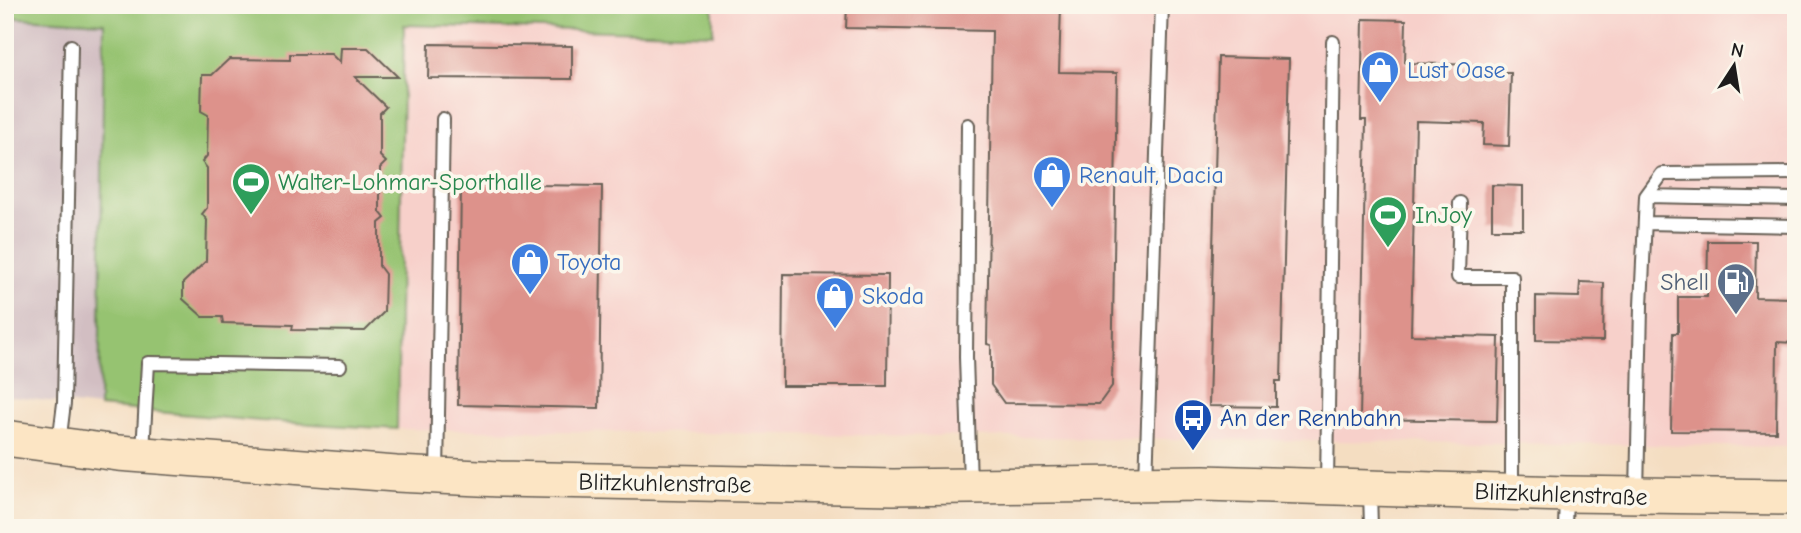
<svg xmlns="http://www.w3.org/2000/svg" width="1801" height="533" viewBox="0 0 1801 533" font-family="'Comic Neue',sans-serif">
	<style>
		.built { fill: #f7d0ca }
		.industrial { fill: #d2bec2 }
		.green { fill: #96c371; stroke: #597046; stroke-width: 2 }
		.building { fill: #dd928b }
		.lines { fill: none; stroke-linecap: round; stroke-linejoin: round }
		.service-casing { stroke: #686056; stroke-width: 16 }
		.secondary-casing { stroke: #686056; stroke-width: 38 }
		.service { stroke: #fff; stroke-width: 12 }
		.secondary { stroke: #fce5c4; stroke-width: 35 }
		.labels { text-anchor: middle; stroke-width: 7; stroke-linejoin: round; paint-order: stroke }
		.shop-label { font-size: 24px; fill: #366cbe; stroke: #fbf7ec; text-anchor: start }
		.leisure-label { font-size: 24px; fill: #27864d; stroke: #fbf7ec; text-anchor: start }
		.service-label { font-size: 24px; fill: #4e5e75; stroke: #fbf7ec; text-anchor: end }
		.transit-label { font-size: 24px; fill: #164399; stroke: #fbf7ec; text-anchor: start }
		.street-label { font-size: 24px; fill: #1c1c1c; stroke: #fbf7ec }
	</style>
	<rect width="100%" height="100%" fill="#fbf7ec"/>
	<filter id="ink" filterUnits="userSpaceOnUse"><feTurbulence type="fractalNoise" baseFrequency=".0143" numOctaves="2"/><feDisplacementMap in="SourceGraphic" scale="14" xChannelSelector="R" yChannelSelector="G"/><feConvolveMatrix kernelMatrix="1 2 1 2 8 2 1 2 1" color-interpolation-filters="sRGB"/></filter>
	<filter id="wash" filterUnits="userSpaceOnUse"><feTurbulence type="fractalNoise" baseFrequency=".00686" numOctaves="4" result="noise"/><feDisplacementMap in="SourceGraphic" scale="28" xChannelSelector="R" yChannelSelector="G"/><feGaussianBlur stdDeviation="1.57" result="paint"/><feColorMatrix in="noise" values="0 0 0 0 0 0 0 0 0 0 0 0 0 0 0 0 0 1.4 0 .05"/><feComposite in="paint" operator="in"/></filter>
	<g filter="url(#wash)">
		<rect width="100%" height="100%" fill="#f4ddc1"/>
		<path class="built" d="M713,5H1796V447L397,429L404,25L713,34Z"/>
		<path class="industrial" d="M5,17L104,22L99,407L5,396Z"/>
		<path class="green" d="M5,5H713V34L404,25L397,429L261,421L99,407L104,23L5,17Z"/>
		<g id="blocks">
			<path class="building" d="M847,5H1061L1059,72L1117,73L1112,386L1099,404L1004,403L991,385V345L987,344L992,31L846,28Z
				M1363,19L1406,20L1405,63L1476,65V73H1511L1509,146L1483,145L1484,123L1416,121L1411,335L1499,337L1497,421L1360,419L1366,120H1361Z
				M429,44L572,46V79L428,78Z
				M341,48H368L398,77H355L386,107L380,113V156L386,162L380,168V212L385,218L379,223V266L385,274L384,312L365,331L292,330L293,325L223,323L222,317H203L183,299V283L206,261L207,220L202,214L207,208V168L202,162L207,156L208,115L201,111L202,75H212L229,59L290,60V54H331L340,63Z
				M1218,57L1289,59L1281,381H1276V407L1209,406Z
				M461,184L602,186L599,408L458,405Z
				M1492,185L1523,186V229H1492Z
				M1708,241H1756L1755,297L1794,298V343L1777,342L1776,432L1671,431L1673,333H1678V297H1707Z
				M783,274L888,275L887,386H782Z
				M1580,282L1604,283L1603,341L1536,340V296L1579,297Z"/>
		</g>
	</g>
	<g filter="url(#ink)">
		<use href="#blocks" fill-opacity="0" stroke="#686056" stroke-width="2"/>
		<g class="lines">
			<defs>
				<path id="service" d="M968,125L966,357L970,483
					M1646,196L1796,199
					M1460,203L1458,277H1512V492
					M1645,223L1796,226
					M59,444L64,403L71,46
					M143,451L148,363L340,366
					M437,475L443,119
					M1146,482L1162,5
					M1327,485L1333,42
					M1370,490L1371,528
					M1637,493L1641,306L1646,196L1662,174L1796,173
					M1565,528L1566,495"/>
				<path id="secondary" d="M5,438L118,453L396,474L500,479L893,487L1204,483L1566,494L1796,497"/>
			</defs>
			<use href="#service" class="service-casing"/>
			<use href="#secondary" class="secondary-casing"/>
			<use href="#service" class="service"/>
			<use href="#secondary" class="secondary"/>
		</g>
	</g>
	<defs>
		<symbol id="shop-pin" viewBox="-11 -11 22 30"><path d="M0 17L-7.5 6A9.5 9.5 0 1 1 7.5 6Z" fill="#3f7fe0" stroke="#fbf7ec"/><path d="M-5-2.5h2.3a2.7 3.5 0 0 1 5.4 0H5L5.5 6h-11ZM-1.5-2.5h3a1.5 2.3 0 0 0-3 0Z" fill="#fff"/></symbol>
		<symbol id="stadium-pin" viewBox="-11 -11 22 30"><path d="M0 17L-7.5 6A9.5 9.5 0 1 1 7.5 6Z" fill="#2e9e5b" stroke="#fbf7ec"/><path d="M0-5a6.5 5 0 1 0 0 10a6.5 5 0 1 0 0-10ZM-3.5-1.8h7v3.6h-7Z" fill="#fff"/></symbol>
		<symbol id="fuel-pin" viewBox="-11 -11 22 30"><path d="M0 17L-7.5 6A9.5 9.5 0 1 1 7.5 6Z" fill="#5c6f8a" stroke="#fbf7ec"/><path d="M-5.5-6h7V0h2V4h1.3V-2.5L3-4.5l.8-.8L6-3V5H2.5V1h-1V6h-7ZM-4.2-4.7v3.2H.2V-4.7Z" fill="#fff"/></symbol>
		<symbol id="bus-pin" viewBox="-11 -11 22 30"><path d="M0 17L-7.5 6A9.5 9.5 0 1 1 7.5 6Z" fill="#1a4fb4" stroke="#fbf7ec"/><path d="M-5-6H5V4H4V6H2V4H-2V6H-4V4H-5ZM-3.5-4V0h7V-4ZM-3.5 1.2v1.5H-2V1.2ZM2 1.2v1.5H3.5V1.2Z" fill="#fff"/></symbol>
	</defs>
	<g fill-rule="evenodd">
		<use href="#shop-pin" x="1358" y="48" width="44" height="60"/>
		<use href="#shop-pin" x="1030" y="153" width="44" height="60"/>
		<use href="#stadium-pin" x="229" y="160" width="44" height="60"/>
		<use href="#stadium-pin" x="1366" y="193" width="44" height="60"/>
		<use href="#shop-pin" x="508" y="240" width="44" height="60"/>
		<use href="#fuel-pin" x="1714" y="260" width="44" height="60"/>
		<use href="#shop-pin" x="813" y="274" width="44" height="60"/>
		<use href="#bus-pin" x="1171" y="396" width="44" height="60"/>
	</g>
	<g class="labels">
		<g class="shop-label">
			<text x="1407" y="78">Lust Oase</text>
			<text x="1079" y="183">Renault, Dacia</text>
			<text x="557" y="270">Toyota</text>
			<text x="862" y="304">Skoda</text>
		</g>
		<g class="leisure-label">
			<text x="278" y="190">Walter-Lohmar-Sporthalle</text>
			<text x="1415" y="223">InJoy</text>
		</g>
		<g class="service-label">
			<text x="1709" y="290">Shell</text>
		</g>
		<g class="transit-label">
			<text x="1220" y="426">An der Rennbahn</text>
		</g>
		<g class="street-label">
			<text transform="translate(665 483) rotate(1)" y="8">Blitzkuhlenstraße</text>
			<text transform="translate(1561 494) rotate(2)" y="8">Blitzkuhlenstraße</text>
		</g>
	</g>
	<rect width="1801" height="533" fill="none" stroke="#fbf7ec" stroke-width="28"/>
	<g transform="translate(1734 66) rotate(12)" stroke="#fbf7ec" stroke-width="5" paint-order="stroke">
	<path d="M0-5L12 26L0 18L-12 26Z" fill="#1c1c1c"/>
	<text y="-10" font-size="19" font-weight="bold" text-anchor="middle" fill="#1c1c1c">N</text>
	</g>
</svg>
